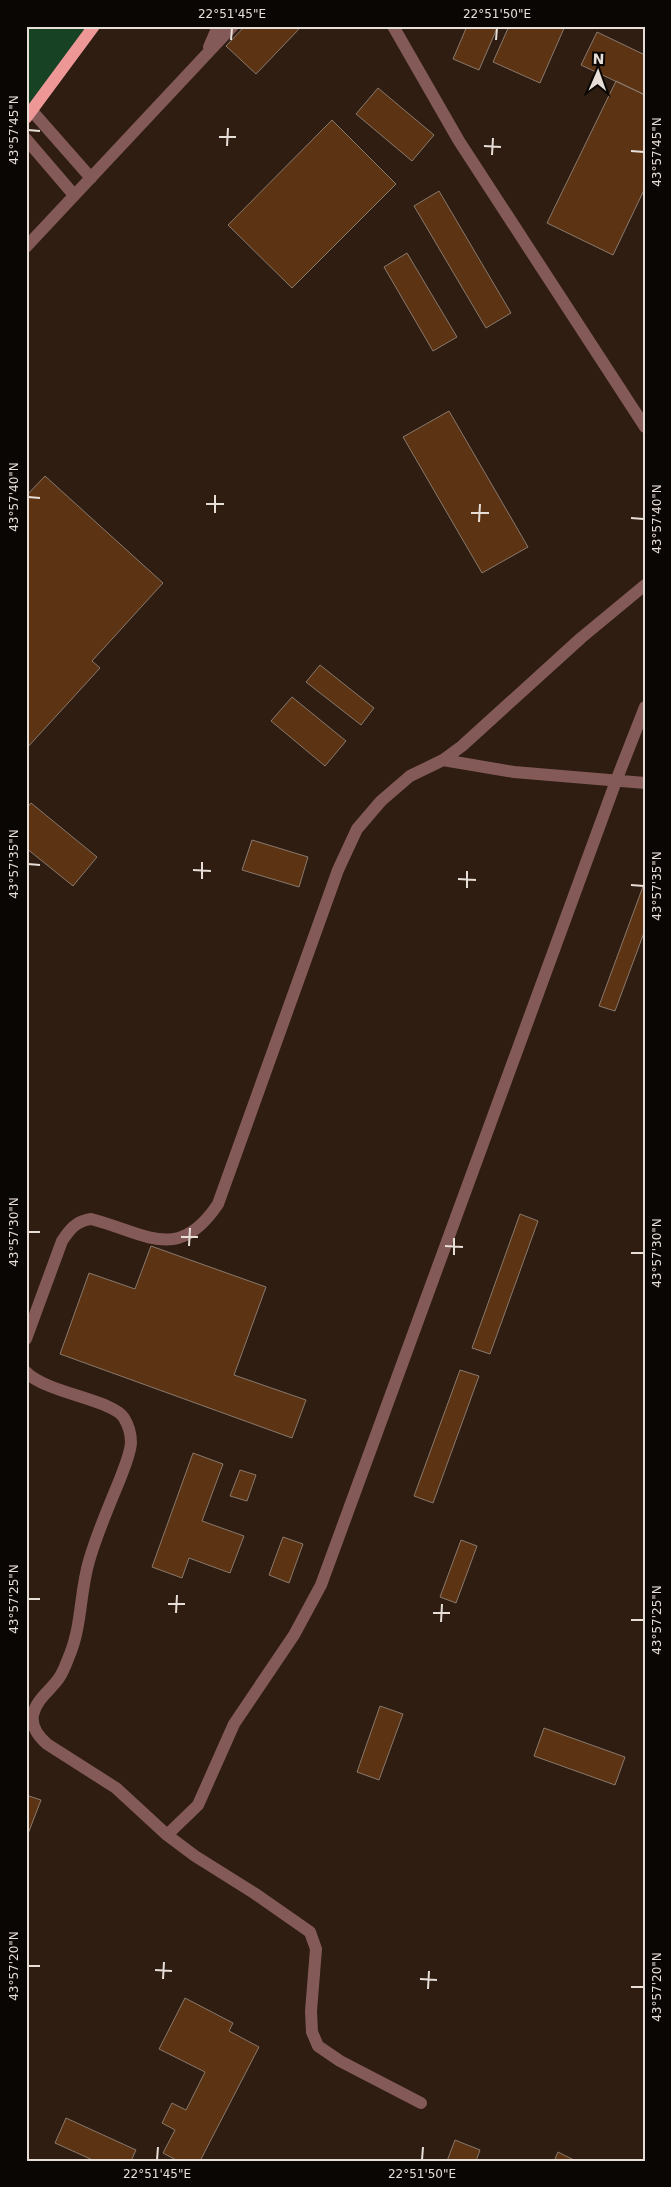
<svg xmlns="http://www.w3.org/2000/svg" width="671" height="2187" viewBox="0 0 671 2187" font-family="'DejaVu Sans',sans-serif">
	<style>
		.built { fill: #2e1d10 }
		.green { fill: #174324 }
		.building { fill: #5d3413; stroke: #88796e }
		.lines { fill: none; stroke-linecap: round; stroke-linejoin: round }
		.minor { stroke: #845a59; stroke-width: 12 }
		.major { stroke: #ee9797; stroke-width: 12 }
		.ticks { fill: none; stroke: #e7ded8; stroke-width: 2 }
		.neatline { fill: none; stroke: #e7ded8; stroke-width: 2 }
		.ticks-label { font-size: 12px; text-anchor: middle; fill: #e7ded8 }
	</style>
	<rect width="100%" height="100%" fill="#251911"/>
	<path class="built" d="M94,26H645V2161H26V118Z"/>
	<path class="green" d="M26,26H94L26,118Z"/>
	<path class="building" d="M245,26H298L300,28L256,74L226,46Z
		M467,26H498L479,70L453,59Z
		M509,26H565L540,83L493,62Z
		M597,32L645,55V95L581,65Z
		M616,81L645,95V188L613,255L547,223Z
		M378,88L434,135L412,161L356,114Z
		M332,120L396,184L292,288L228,225Z
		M439,191L511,313L486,328L414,206Z
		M407,253L457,337L433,351L384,267Z
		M449,411L528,547L482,573L403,437Z
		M45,476L163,583L92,661L100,668L26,749V496Z
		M320,665L374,708L361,725L306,682Z
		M292,697L346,741L325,766L271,721Z
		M31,803L97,857L73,886L26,848V809Z
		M252,840L308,857L299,887L242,870Z
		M645,881V930L615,1011L599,1006Z
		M520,1214L538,1221L490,1354L472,1348Z
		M151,1246L266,1287L234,1375L306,1400L292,1438L60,1354L89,1273L135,1289Z
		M460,1370L479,1376L433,1503L414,1496Z
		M193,1453L223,1464L202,1521L244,1536L230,1573L189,1558L182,1578L152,1567Z
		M240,1470L256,1475L247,1501L230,1496Z
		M283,1537L303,1544L289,1583L269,1575Z
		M461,1540L477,1546L456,1603L440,1597Z
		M380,1706L403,1714L379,1780L357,1772Z
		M544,1728L625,1757L615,1785L534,1756Z
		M26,1795L41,1800L26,1839Z
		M185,1998L233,2023L229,2031L259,2047L200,2161H178L163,2153L175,2130L162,2123L172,2103L186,2110L205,2072L159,2049Z
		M66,2118L136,2150L131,2161H95L55,2143Z
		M455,2140L480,2150L476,2161H447Z
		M558,2152L576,2161H554Z"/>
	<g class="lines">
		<path class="minor" d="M393,26L459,141L645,427
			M209,47L218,26
			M32,111L91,178
			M26,139L74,195
			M26,247L233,26
			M645,585L581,638L462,746L443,760L514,772L645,783
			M26,1339L62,1241C70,1229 76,1221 91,1219C146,1233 178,1264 218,1204L338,870L357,829L381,801L410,776L443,760
			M26,1372C46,1393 114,1400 124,1418C129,1426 131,1434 131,1443C130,1455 124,1468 120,1479C109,1506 97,1533 89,1561C80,1591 82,1624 70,1654C67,1661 64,1671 59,1678C51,1690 36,1699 33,1715C31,1727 38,1736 47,1744L116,1788L167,1835L195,1856L254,1893L310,1932L316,1949L311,2011L312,2032L318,2046L340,2061L421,2103
			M167,1835L198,1805L234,1724L294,1635L321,1585L616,781L645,707"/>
		<path class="major" d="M26,118L94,26"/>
	</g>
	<path class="ticks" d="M231,40L232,28M496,40L497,28M28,130L40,131M219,137H236M227,146L228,128M484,146L501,147M631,151L644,152M492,155L493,138M28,497L40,498M206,504H224M215,513V495M471,513H489M631,518L644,519M479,522L480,504M28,864L40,865M193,870L211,871M202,879V862M458,879L476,880M631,885L644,886M467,888V871M28,1232H40M181,1237H198M189,1246L190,1228M445,1246L463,1247M631,1253H644M454,1255V1238M28,1599H40M168,1604H185M176,1613L177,1595M433,1613H450M631,1620H644M441,1622L442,1604M28,1966H40M155,1970L172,1971M163,1979L164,1962M420,1979L437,1980M631,1987H644M428,1989L429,1971M157,2160L158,2147M422,2160L423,2147"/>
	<rect width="671" height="2187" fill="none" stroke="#0a0603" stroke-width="55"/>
	<g transform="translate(598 72) rotate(2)" stroke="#0a0603" stroke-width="4" paint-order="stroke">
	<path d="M0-4L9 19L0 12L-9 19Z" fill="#e7ded8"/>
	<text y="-8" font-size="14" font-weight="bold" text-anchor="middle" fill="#e7ded8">N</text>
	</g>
	<rect x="28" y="28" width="616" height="2132" class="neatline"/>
	<g class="ticks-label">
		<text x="232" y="18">22°51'45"E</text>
		<text x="497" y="18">22°51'50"E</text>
		<text transform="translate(14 130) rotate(-90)" y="4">43°57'45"N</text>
		<text transform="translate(657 152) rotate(-90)" y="4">43°57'45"N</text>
		<text transform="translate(14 497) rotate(-90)" y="4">43°57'40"N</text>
		<text transform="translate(657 519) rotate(-90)" y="4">43°57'40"N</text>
		<text transform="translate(14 864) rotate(-90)" y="4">43°57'35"N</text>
		<text transform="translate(657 886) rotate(-90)" y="4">43°57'35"N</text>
		<text transform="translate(14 1232) rotate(-90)" y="4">43°57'30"N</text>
		<text transform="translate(657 1253) rotate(-90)" y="4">43°57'30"N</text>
		<text transform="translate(14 1599) rotate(-90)" y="4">43°57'25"N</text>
		<text transform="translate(657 1620) rotate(-90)" y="4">43°57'25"N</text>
		<text transform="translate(14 1966) rotate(-90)" y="4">43°57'20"N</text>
		<text transform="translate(657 1987) rotate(-90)" y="4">43°57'20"N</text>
		<text x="157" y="2178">22°51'45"E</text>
		<text x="422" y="2178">22°51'50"E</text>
	</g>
</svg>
